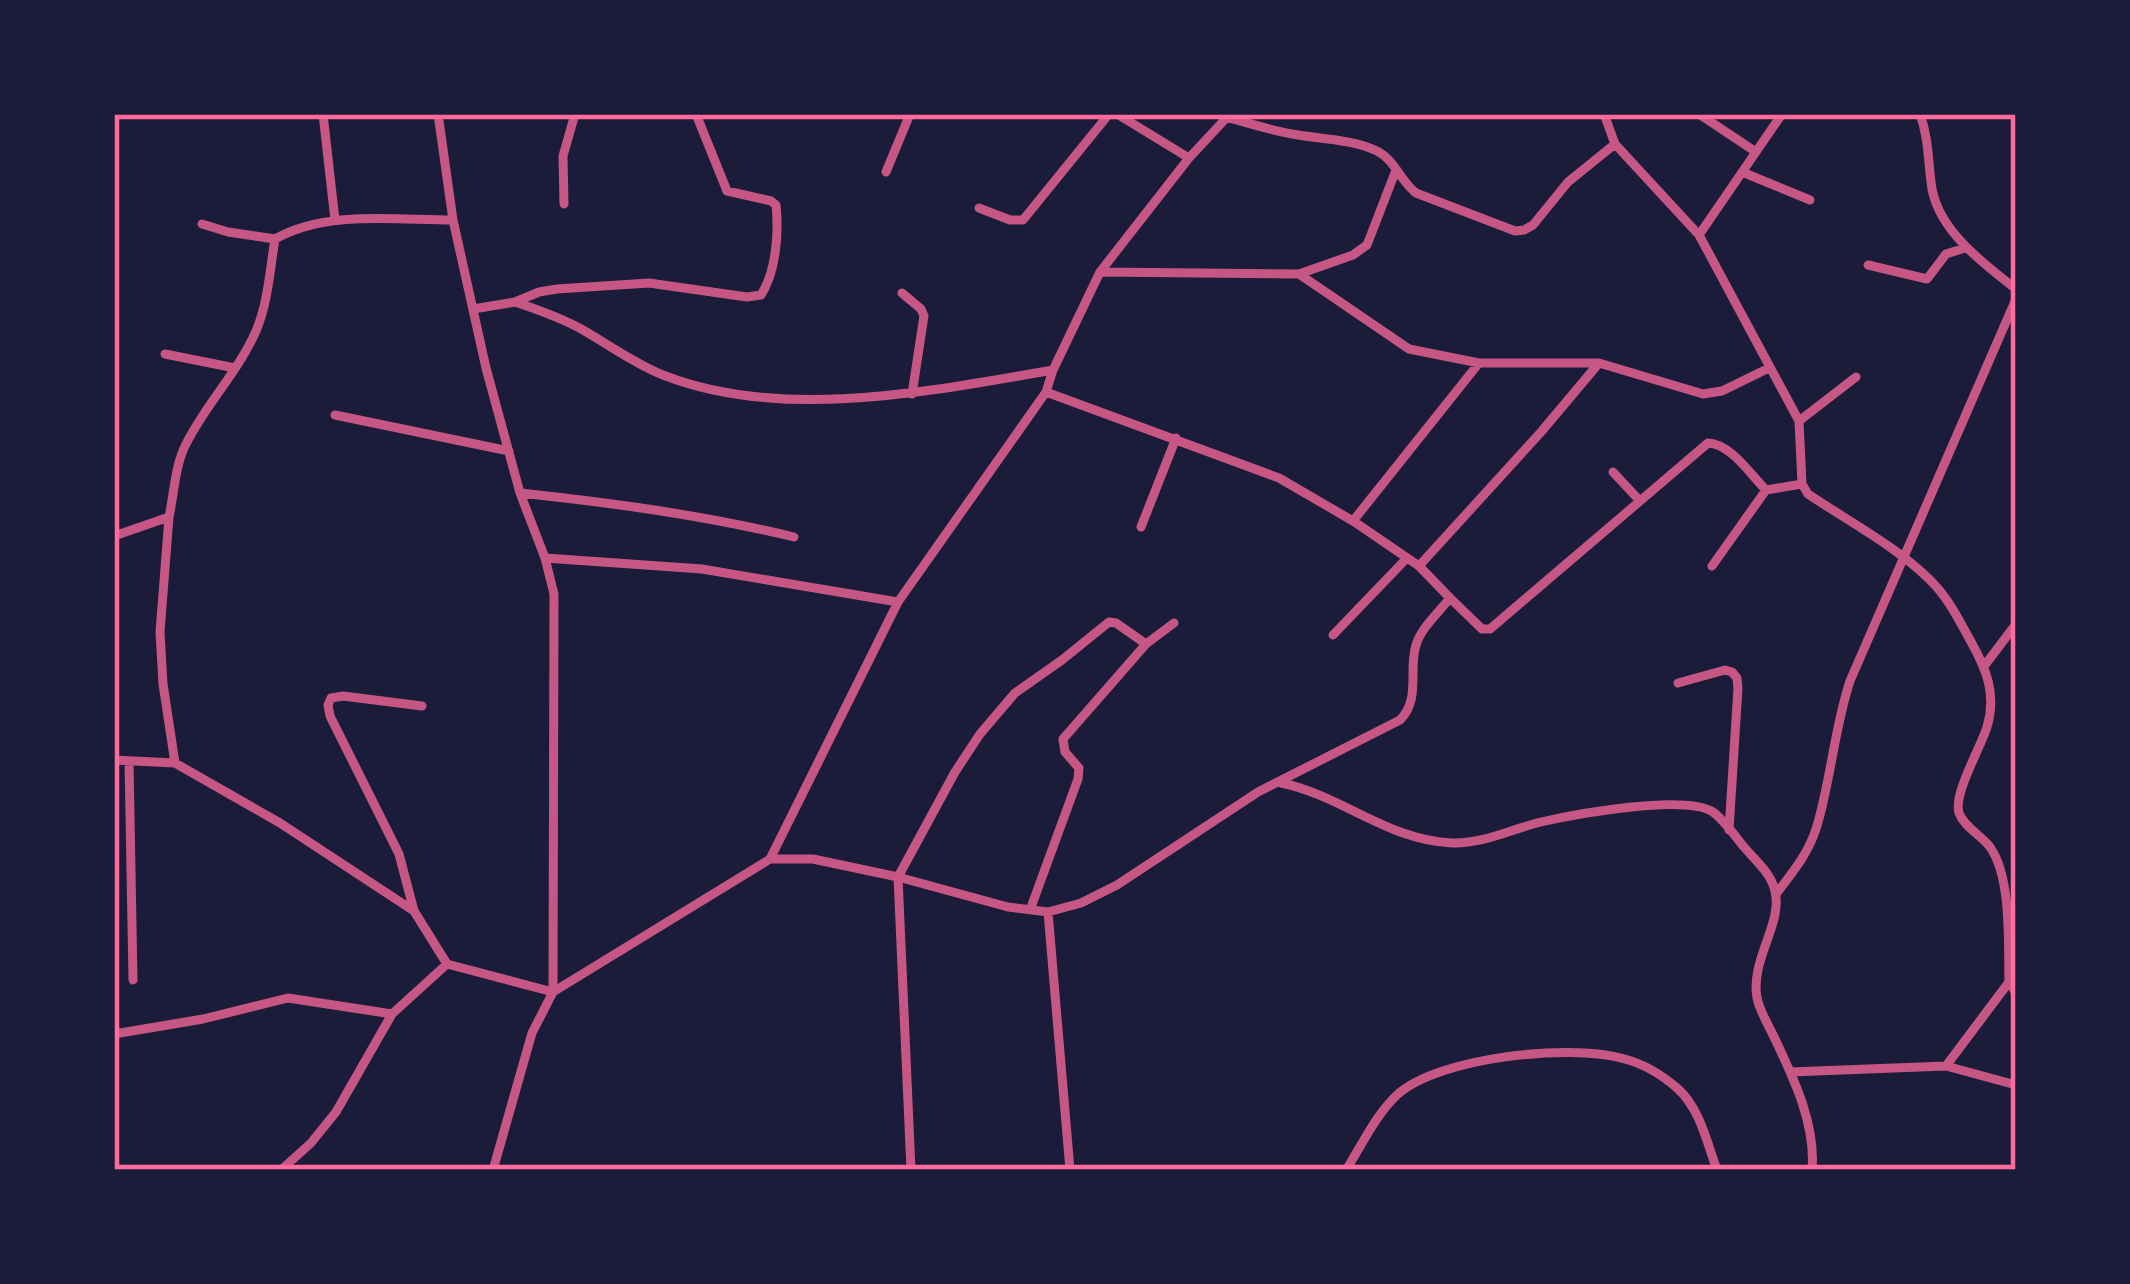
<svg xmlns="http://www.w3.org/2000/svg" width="2130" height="1284" viewBox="0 0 2130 1284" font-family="'Fira Sans Condensed',sans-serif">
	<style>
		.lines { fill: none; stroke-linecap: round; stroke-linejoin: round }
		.minor { stroke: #c65784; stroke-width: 9 }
		.neatline { fill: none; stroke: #ff6b9d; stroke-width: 4.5 }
	</style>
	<rect width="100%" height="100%" fill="#1b1b3a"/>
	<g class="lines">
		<path class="minor" d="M323,114L335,220
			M438,114L453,220L486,368L520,493L545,558L554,594L553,992L532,1033L493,1170
			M1117,114L1189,158
			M1548,114H1552
			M1604,114L1615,144L1699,235L1799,421L1802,484L1808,494C1848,521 1894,545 1929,579C1947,596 1958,618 1970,640C1986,668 1997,694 1987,727C1981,747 1953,794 1959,813C1964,827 1981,835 1990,847C2012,878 2008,945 2009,982L2016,993
			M1699,114L1756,152
			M1920,114C1929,139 1928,163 1932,189C1940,232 1984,264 2016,289
			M1226,117C1248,123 1270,130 1292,134C1319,139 1352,139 1377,151C1395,160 1401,182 1416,193L1515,231L1524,230L1533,225L1568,182L1615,144
			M886,172L910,114
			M1742,172L1810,200
			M564,204L563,156L575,114
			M979,208L1010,220H1023L1109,114
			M202,224L228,232L275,239
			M1699,235L1782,114
			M1868,265L1927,279L1946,254L1965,248
			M1100,272L1299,274L1409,349L1479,363H1599L1703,394L1722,391L1769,368
			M1299,274L1353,255L1367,245L1396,170
			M902,293L921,309L924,316L912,394
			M515,302C539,310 562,318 583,330C609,345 635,364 663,375C783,422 930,391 1053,370
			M473,309L515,302L539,292L557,289L649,283L747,297L761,295C776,272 779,233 776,205L771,201L727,191L696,114
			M165,354L235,368
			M335,415L509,451
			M1799,421L1856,377
			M1613,472L1640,501
			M520,493C613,503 703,515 794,537
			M169,517C174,494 175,465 186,444C206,404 238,372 256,331C268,303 270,269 275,239C327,210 395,220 453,220
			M1353,521L1479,363
			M1141,527L1176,438
			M114,536L169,517L160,632L163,684L175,763
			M545,558L702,569L898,602
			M1419,566L1541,432L1599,363
			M1712,566L1766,490L1802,484
			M1450,598L1482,629H1490L1708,443C1731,444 1750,474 1766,490
			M1333,635L1407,558
			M1985,665L2016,624
			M1678,683L1725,670L1732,672L1737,678L1738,688L1729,830
			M114,760L175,763L280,823L414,911L447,964
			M129,761L133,980
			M1281,783C1341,795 1389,841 1452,843C1483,844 1512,829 1541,822C1576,814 1684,794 1713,812C1724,820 1735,836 1744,847C1755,860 1771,873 1775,891C1783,924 1750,960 1757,998C1760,1012 1769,1026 1775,1039C1794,1079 1816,1125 1812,1170
			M770,859L898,602L1046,392L1053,370L1100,272L1189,158L1230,114
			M1776,894C1792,873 1808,854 1816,829C1831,781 1834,729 1850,681L2016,299
			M1030,910L1078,779L1079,768L1065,752L1063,739L1146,644L1174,623
			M414,911L399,854L330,716L328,705L331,698L343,696L422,706
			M1048,912L1070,1170
			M114,1034L203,1019L288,998L392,1014
			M1946,1066L2016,1085
			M1790,1072L1946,1066L2009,982
			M281,1170L311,1143L336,1112L392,1014L447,964L553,992L770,859H813L898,877L1008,907L1048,912L1081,903L1117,885L1258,792L1400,720C1421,699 1408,671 1416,645C1421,628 1439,612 1450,598L1419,566L1353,521L1279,478L1046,392
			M911,1170L898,877L955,772L980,734L1015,693L1062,660L1109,622L1116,623L1146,644
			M1346,1170C1362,1145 1376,1114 1398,1094C1441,1057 1567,1044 1621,1058C1642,1063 1661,1074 1677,1088C1700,1108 1707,1143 1717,1170"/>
	</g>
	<rect width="2130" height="1284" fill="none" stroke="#1b1b3a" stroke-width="234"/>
	<rect x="117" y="117" width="1896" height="1050" class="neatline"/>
</svg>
